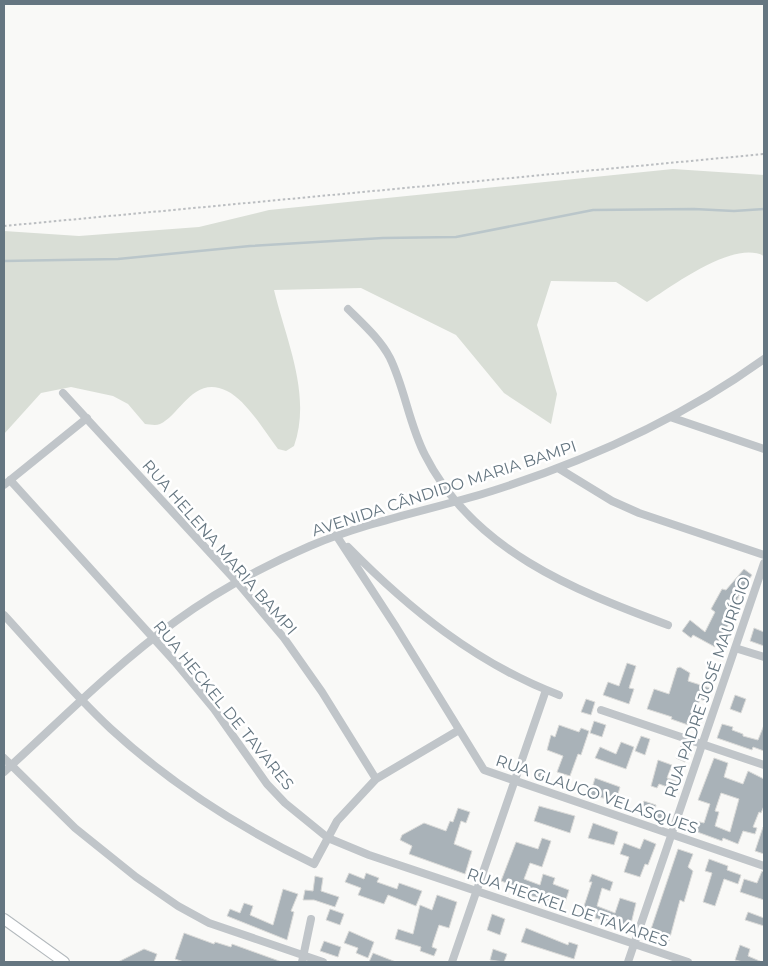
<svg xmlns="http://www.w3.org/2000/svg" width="768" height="966" viewBox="0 0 768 966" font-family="Montserrat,sans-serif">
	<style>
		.green { fill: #d9ded6 }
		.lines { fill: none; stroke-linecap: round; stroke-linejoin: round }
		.stream { stroke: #bac6ca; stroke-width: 2.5 }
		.building { fill: #a9b2b8; stroke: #dbdbd9; fill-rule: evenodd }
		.secondary-casing { stroke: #b3b9bd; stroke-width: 12 }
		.path { stroke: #bbbec1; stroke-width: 2; stroke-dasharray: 2.5 2.5; stroke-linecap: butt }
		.street { stroke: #c0c5c9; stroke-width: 8 }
		.secondary { stroke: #fff; stroke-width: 10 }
		.labels { text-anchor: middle; stroke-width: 5; stroke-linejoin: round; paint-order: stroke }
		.street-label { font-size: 16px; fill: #657681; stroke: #fff }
	</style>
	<rect width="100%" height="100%" fill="#f9f9f7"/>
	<path class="green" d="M673,169L764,175V256C733,240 674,285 647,302L616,282L551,281L537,325L557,394L551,424L504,393L456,335L361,288L274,290C286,340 312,395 294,446L286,451L278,449C265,432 246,400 227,391C194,374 180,415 160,424C155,426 149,424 145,424L128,404L113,396L71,387L41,393L4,434V231L79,236L199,227L269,210Z"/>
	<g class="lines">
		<path class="stream" d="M4,261L118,259L250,246L383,238L456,237L593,210L694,209L734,211L764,209"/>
	</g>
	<path class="building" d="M744,569L752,575L743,588L726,622L729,624L715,647L693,635L691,638L682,631L690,620L705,632L715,612L711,609L722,589L726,590Z
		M754,628L764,632V646L750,641Z
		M627,663L636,666L629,688L634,689L629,704L603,695L608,682L619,686Z
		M680,667L690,673L688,681L710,688L705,701L700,699L691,726L671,719L672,717L647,709L654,689L669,694L677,668Z
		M735,695L746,699L741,713L730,709Z
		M586,699L595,702L591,715L581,712Z
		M594,721L606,725L602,737L590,733Z
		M722,724L733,727L732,730L743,734V736L758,740L764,725V751L753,747L752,750L717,738Z
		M559,725L579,732L581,728L589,731L581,755L578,754L570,776L557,772L563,756L547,750L551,735L555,737Z
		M641,736L650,739L645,755L635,751Z
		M621,742L634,747L626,769L595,758L600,747L616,754Z
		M681,746L691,750L685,762L676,758Z
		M714,758L728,763L724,777L743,784L748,771L764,779V806L761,813L759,812L753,827L757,828L755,834L743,831L738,844L723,838L722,841L689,829L692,820L704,823L710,804L698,800ZM721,793L739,799L730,832L715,826L719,812L715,811Z
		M658,760L672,765L667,778L676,781L673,789L659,784L657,788L651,786Z
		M540,768L551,772L547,783L536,779Z
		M595,778L620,787L616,801L590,795Z
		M644,801L656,805L655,810L666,814L663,823L639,814Z
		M539,806L575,816L570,833L534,821Z
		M458,808L470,812L466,823L461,821L454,844L472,851L465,874L409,854L412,846L400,840L402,835L424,823L446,831L450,821L453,822Z
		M593,823L618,832L614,845L588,838Z
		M763,827L764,828V854L755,851Z
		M542,838L551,841L542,867L530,863L524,879L540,885L543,874L555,878L553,884L569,890L565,903L560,900L559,903L520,893L514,890L515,886L501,881L516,842L538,849Z
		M644,839L656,844L648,865L645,864L640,877L624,872L629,857L620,854L624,843L640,849Z
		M678,849L693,854L688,867L693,871L684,902L680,900L669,941L666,942L649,935Z
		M709,859L728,866L727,870L741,875L738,884L724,879L715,906L703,902L712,873L705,871Z
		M762,871L764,872V900L740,892L744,879L757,883Z
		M349,873L364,879L366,873L379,878L377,882L397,889L399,883L422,891L416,906L388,895L384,904L358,895L361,888L345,882Z
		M592,874L613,882L610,891L602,888L597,906L615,913L620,898L636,903L630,928L595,918L596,914L583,909L592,882H589Z
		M315,876L323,878L321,891L339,897L335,907L314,900H303L305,890L313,891Z
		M283,889L298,894L291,911L294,912L287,940L227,916L230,909L240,913L244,903L253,906L250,915L273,925Z
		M437,895L457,902L449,928L439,925L433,943L432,947L437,949L434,956L420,951L421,947L395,939L398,929L413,934L420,905L432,910Z
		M330,909L344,914L340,925L326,920Z
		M748,912L764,918V926L745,920Z
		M492,914L505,919L500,935L487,930Z
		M526,928L568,945L569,942L578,945L574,959L521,942Z
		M349,931L374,942L368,958L356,953L358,948L344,943Z
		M184,933L214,944L215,942L231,947L232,944L282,962H184L175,959Z
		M324,941L341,947L338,957L320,951Z
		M740,945L750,949L748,956L762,962H743L735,960Z
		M144,949L157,954L154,962H118Z
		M493,949L507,954L504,962L490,960Z
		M373,953L396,962H369Z"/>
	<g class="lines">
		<defs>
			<path id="secondary" d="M4,919L64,962"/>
		</defs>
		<use href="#secondary" class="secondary-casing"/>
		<path class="path" d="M4,226L764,154"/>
		<path class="street" d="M348,309C363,324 380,339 390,358C405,389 409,424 425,455C473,550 573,590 668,625
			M63,393L237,582L284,638L322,692L376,779
			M673,418L764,449
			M558,468L612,501L639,513L764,555
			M10,480L175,662L214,709L267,784L285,803L328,838L369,855L688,962
			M4,485L87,418
			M336,535L396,627L484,770L764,866
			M348,547C409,609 477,664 559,695
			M4,615C39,653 73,694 111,729C172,785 240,828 314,864L337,821L376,779L459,730
			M735,648L764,657
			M601,710L764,765
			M4,758L75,828L136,877L178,906L209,923L323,962
			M4,772C60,721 114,666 176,621C217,591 264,566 310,546C369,521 431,510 492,491C589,460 681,419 764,359
			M302,962L311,919
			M452,962L546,690
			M628,962L764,563"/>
		<use href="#secondary" class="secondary"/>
	</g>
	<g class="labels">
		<g class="street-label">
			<text transform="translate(444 488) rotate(-18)" y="6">AVENIDA CÂNDIDO MARIA BAMPI</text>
			<text transform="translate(220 547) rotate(49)" y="6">RUA HELENA MARIA BAMPI</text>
			<text transform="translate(707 687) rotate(-71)" y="6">RUA PADRE JOSÉ MAURÍCIO</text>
			<text transform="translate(224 705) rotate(51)" y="6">RUA HECKEL DE TAVARES</text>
			<text transform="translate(597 794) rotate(19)" y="6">RUA GLAUCO VELASQUES</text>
			<text transform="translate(568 907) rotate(19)" y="6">RUA HECKEL DE TAVARES</text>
		</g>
	</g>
	<rect width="768" height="966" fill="none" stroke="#657681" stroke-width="10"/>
</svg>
